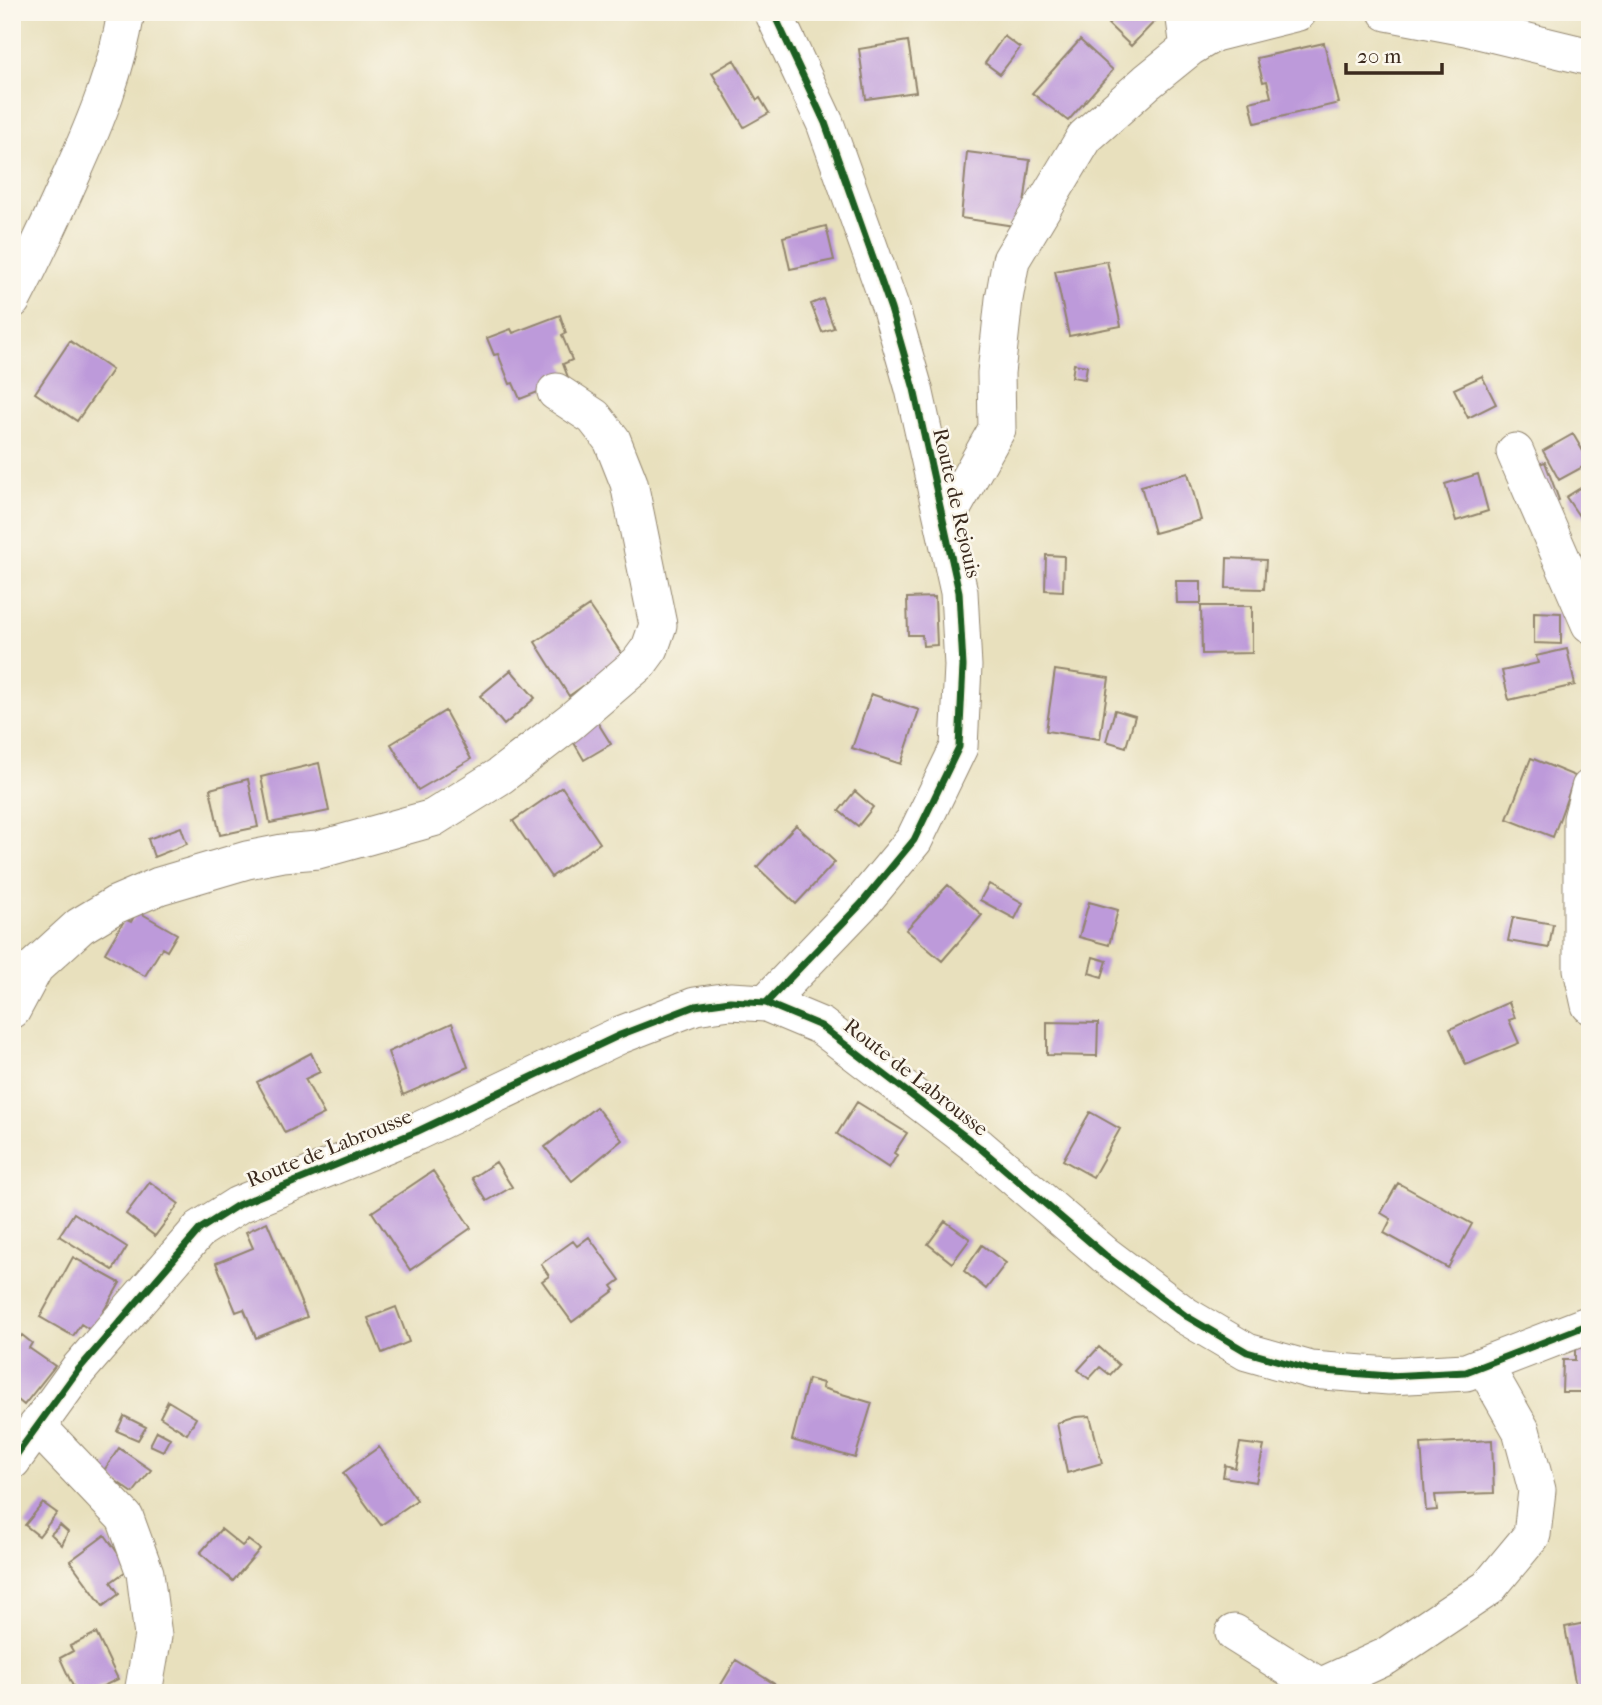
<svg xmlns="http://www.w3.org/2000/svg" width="1602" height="1705" viewBox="0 0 1602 1705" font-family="'IM FELL French Canon',serif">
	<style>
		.building { fill: #bd9ada }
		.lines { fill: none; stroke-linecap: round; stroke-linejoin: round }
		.minor-casing { stroke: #92856e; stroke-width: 39 }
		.minor { stroke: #fff; stroke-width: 37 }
		.cycleway-casing { stroke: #fbf7ec; stroke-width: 11 }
		.cycleway { stroke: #1b5e20; stroke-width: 7 }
		.labels { text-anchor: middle; stroke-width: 5; stroke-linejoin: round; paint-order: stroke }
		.street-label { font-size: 21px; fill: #3b2a1e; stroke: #fbf7ec }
	</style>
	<rect width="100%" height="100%" fill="#fbf7ec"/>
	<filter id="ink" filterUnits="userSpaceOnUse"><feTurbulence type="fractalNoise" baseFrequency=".0143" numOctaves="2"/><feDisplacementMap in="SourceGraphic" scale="14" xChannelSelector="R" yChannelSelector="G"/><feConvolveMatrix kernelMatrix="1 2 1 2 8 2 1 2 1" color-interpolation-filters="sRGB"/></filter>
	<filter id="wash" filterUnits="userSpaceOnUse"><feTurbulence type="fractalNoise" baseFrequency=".00686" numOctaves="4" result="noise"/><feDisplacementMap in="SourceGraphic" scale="28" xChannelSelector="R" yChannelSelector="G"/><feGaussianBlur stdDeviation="1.57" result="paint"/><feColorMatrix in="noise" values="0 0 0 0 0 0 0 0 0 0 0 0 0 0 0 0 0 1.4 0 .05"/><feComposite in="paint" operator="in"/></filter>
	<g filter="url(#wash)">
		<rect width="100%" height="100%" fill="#e8e0bd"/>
		<g id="blocks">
			<path class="building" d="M1120,12H1152L1158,18L1131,46L1108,24Z
				M1004,36L1020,48L1000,74L985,63Z
				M1080,40L1113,70L1068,121L1032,93Z
				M908,41L916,92L866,99L859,49Z
				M1324,43L1339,103L1255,123L1250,102L1271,97L1267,81L1263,82L1257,58Z
				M734,60L757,100L760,98L769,113L744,127L712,73Z
				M967,152L1030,160L1021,227L961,218Z
				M826,226L834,260L790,269L783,237Z
				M1107,261L1121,326L1069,336L1055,271Z
				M823,299L834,328L822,332L811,304Z
				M560,315L566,333L562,335L572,360L563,364L569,380L520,399L513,383L510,384L498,354L494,355L487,338L511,329L513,333Z
				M70,341L112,370L77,421L35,393Z
				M1074,364L1087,366L1085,379L1072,377Z
				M1482,376L1496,404L1468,418L1454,389Z
				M1573,434L1590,463L1559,480L1543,451Z
				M1545,462L1559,500L1543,506L1529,467Z
				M1188,473L1201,520L1154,533L1141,486Z
				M1478,474L1488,511L1456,521L1445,484Z
				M1590,482V526L1582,513L1579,516L1566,497Z
				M1046,555L1064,556L1063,591L1045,590Z
				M1227,558L1266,560L1264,589L1226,588Z
				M1176,581H1201V603H1177Z
				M935,597L937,645L923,646L922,635H908L907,598Z
				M589,606L624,657L569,696L535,642Z
				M1201,606H1252V653L1202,654Z
				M1534,612L1561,613V644L1534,643Z
				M1567,649L1575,685L1509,700L1502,671L1538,663L1536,656Z
				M511,670L535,698L504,725L480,696Z
				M1055,670L1109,678L1100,739L1046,731Z
				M871,694L919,710L901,764L852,748Z
				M1115,710L1135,716L1126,747L1106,741Z
				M445,711L471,759L418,790L391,744Z
				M596,720L611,744L584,760L570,736Z
				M1531,758L1575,776L1553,837L1507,819Z
				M319,763L329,811L270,823L261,777Z
				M248,779L258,827L220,835L210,789Z
				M562,787L600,843L551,877L513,821Z
				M855,791L873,807L858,826L839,811Z
				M796,825L835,862L796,904L757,867Z
				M181,827L187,844L154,857L148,839Z
				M989,884L1023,903L1015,919L980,900Z
				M948,885L982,915L942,961L906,930Z
				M1089,902L1118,910L1109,945L1079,937Z
				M137,911L177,934L167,951L162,948L145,976L105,953L125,919L131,922Z
				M1513,917L1553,924L1549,948L1508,941Z
				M1093,957L1107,961L1102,977L1089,973Z
				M1509,1002L1515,1018L1509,1020L1519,1043L1466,1065L1450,1029Z
				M1047,1022L1098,1023L1097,1056L1047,1055Z
				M452,1023L468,1067L403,1095L388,1052Z
				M311,1053L320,1072L305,1079L324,1114L285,1133L257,1082Z
				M857,1102L907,1133L894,1153L897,1155L889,1168L837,1134Z
				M596,1107L622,1140L572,1181L545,1147Z
				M1090,1112L1120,1129L1093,1177L1063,1160Z
				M496,1162L512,1187L487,1201L472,1178Z
				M433,1171L471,1228L410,1270L372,1212Z
				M150,1182L179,1204L155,1236L126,1214Z
				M1398,1183L1472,1224L1448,1268L1384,1233L1391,1219L1381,1213Z
				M74,1213L127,1247L113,1270L59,1236Z
				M945,1221L970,1239L952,1263L928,1244Z
				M267,1222L307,1317L256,1338L244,1309L236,1312L216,1263L253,1248L246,1232Z
				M589,1237L620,1280L612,1286L615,1290L572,1322L542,1281L549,1276L541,1264L573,1241L577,1246Z
				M982,1245L1006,1263L986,1289L964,1271Z
				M73,1257L120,1283L92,1331L81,1324L73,1336L40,1317Z
				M396,1307L409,1342L382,1353L368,1318Z
				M22,1335L32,1343L29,1348L55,1366L24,1405L12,1395V1348Z
				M1099,1347L1119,1365L1110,1375L1100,1367L1089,1379L1078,1370Z
				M1575,1347H1590V1392H1562L1563,1360H1575Z
				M808,1379L823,1383L822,1388L872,1403L855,1458L792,1440Z
				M168,1401L196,1418L187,1434L160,1417Z
				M124,1416L146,1427L138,1440L117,1431Z
				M1090,1416L1102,1463L1067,1473L1057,1423L1076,1417Z
				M157,1431L170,1438L163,1451L150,1445Z
				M1492,1440L1494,1493L1435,1495L1437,1510L1426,1511L1421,1444Z
				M1240,1443L1264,1446L1256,1482L1223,1477L1225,1465L1235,1468Z
				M379,1447L417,1500L381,1525L343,1473Z
				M119,1448L151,1470L133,1493L103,1472Z
				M43,1503L57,1513L39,1536L25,1525Z
				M60,1525L68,1532L62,1545L51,1534Z
				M221,1529L242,1546L248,1540L260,1549L233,1581L200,1553Z
				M105,1535L129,1569L111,1582L119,1594L103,1606L70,1561Z
				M1590,1622V1693H1577L1565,1627Z
				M96,1633L118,1679L89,1693H76L60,1658L73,1651L70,1646Z
				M736,1660L781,1688L777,1693H716Z"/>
		</g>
	</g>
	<g filter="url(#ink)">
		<use href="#blocks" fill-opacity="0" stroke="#92856e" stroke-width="2"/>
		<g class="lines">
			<defs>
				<path id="minor" d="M1184,12L1189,48
					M1387,12L1466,27L1590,57
					M12,300C34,258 53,217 72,174C96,121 117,70 126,12
					M1515,452L1590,624
					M944,523L997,429L996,373L1004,299L1011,260L1085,137L1147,82L1189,48L1214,33L1298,12
					M1590,788L1582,819V969L1590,1005
					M766,1003L861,904L914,840L959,747L963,666L959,592L914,389L891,309L825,123L773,12
					M12,1010L35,967L80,926L115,905L159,886L247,860L283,853L318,850L433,818L500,776L570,722L639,663L650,648L658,625L629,483L612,440L594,417L556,392
					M37,1426L125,1518L145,1573L153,1636L143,1693
					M12,1461L78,1370L200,1229L238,1205L416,1132L620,1035L695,1006L730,1001L766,1003L821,1026L979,1147L1105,1255L1186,1316L1247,1352L1311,1370L1389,1376L1466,1372L1590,1324
					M1234,1633L1320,1687L1385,1657L1488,1588L1532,1535L1537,1490L1521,1430L1484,1365"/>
			</defs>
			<use href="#minor" class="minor-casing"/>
			<use href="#minor" class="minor"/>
			<defs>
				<path id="cycleway" d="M766,1003L861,904L914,840L959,747L963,666L959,592L914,389L891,309L825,123L773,12
					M12,1461L78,1370L200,1229L238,1205L416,1132L620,1035L695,1006L730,1001L766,1003L821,1026L979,1147L1105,1255L1186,1316L1247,1352L1311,1370L1389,1376L1466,1372L1590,1324"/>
			</defs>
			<use href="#cycleway" class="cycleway-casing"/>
			<use href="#cycleway" class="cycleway"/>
		</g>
	</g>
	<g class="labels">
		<g class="street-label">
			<text transform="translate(957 503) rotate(77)" y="7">Route de Rejouis</text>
			<text transform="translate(916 1077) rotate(38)" y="7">Route de Labrousse</text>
			<text transform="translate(329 1148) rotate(-22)" y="7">Route de Labrousse</text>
		</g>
	</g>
	<rect width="1602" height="1705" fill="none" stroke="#fbf7ec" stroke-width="42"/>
	<path d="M1346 63v10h96v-10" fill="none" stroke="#3b2a1e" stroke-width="3.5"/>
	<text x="1357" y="63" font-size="21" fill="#3b2a1e" stroke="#fbf7ec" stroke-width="5" paint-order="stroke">20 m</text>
</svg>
